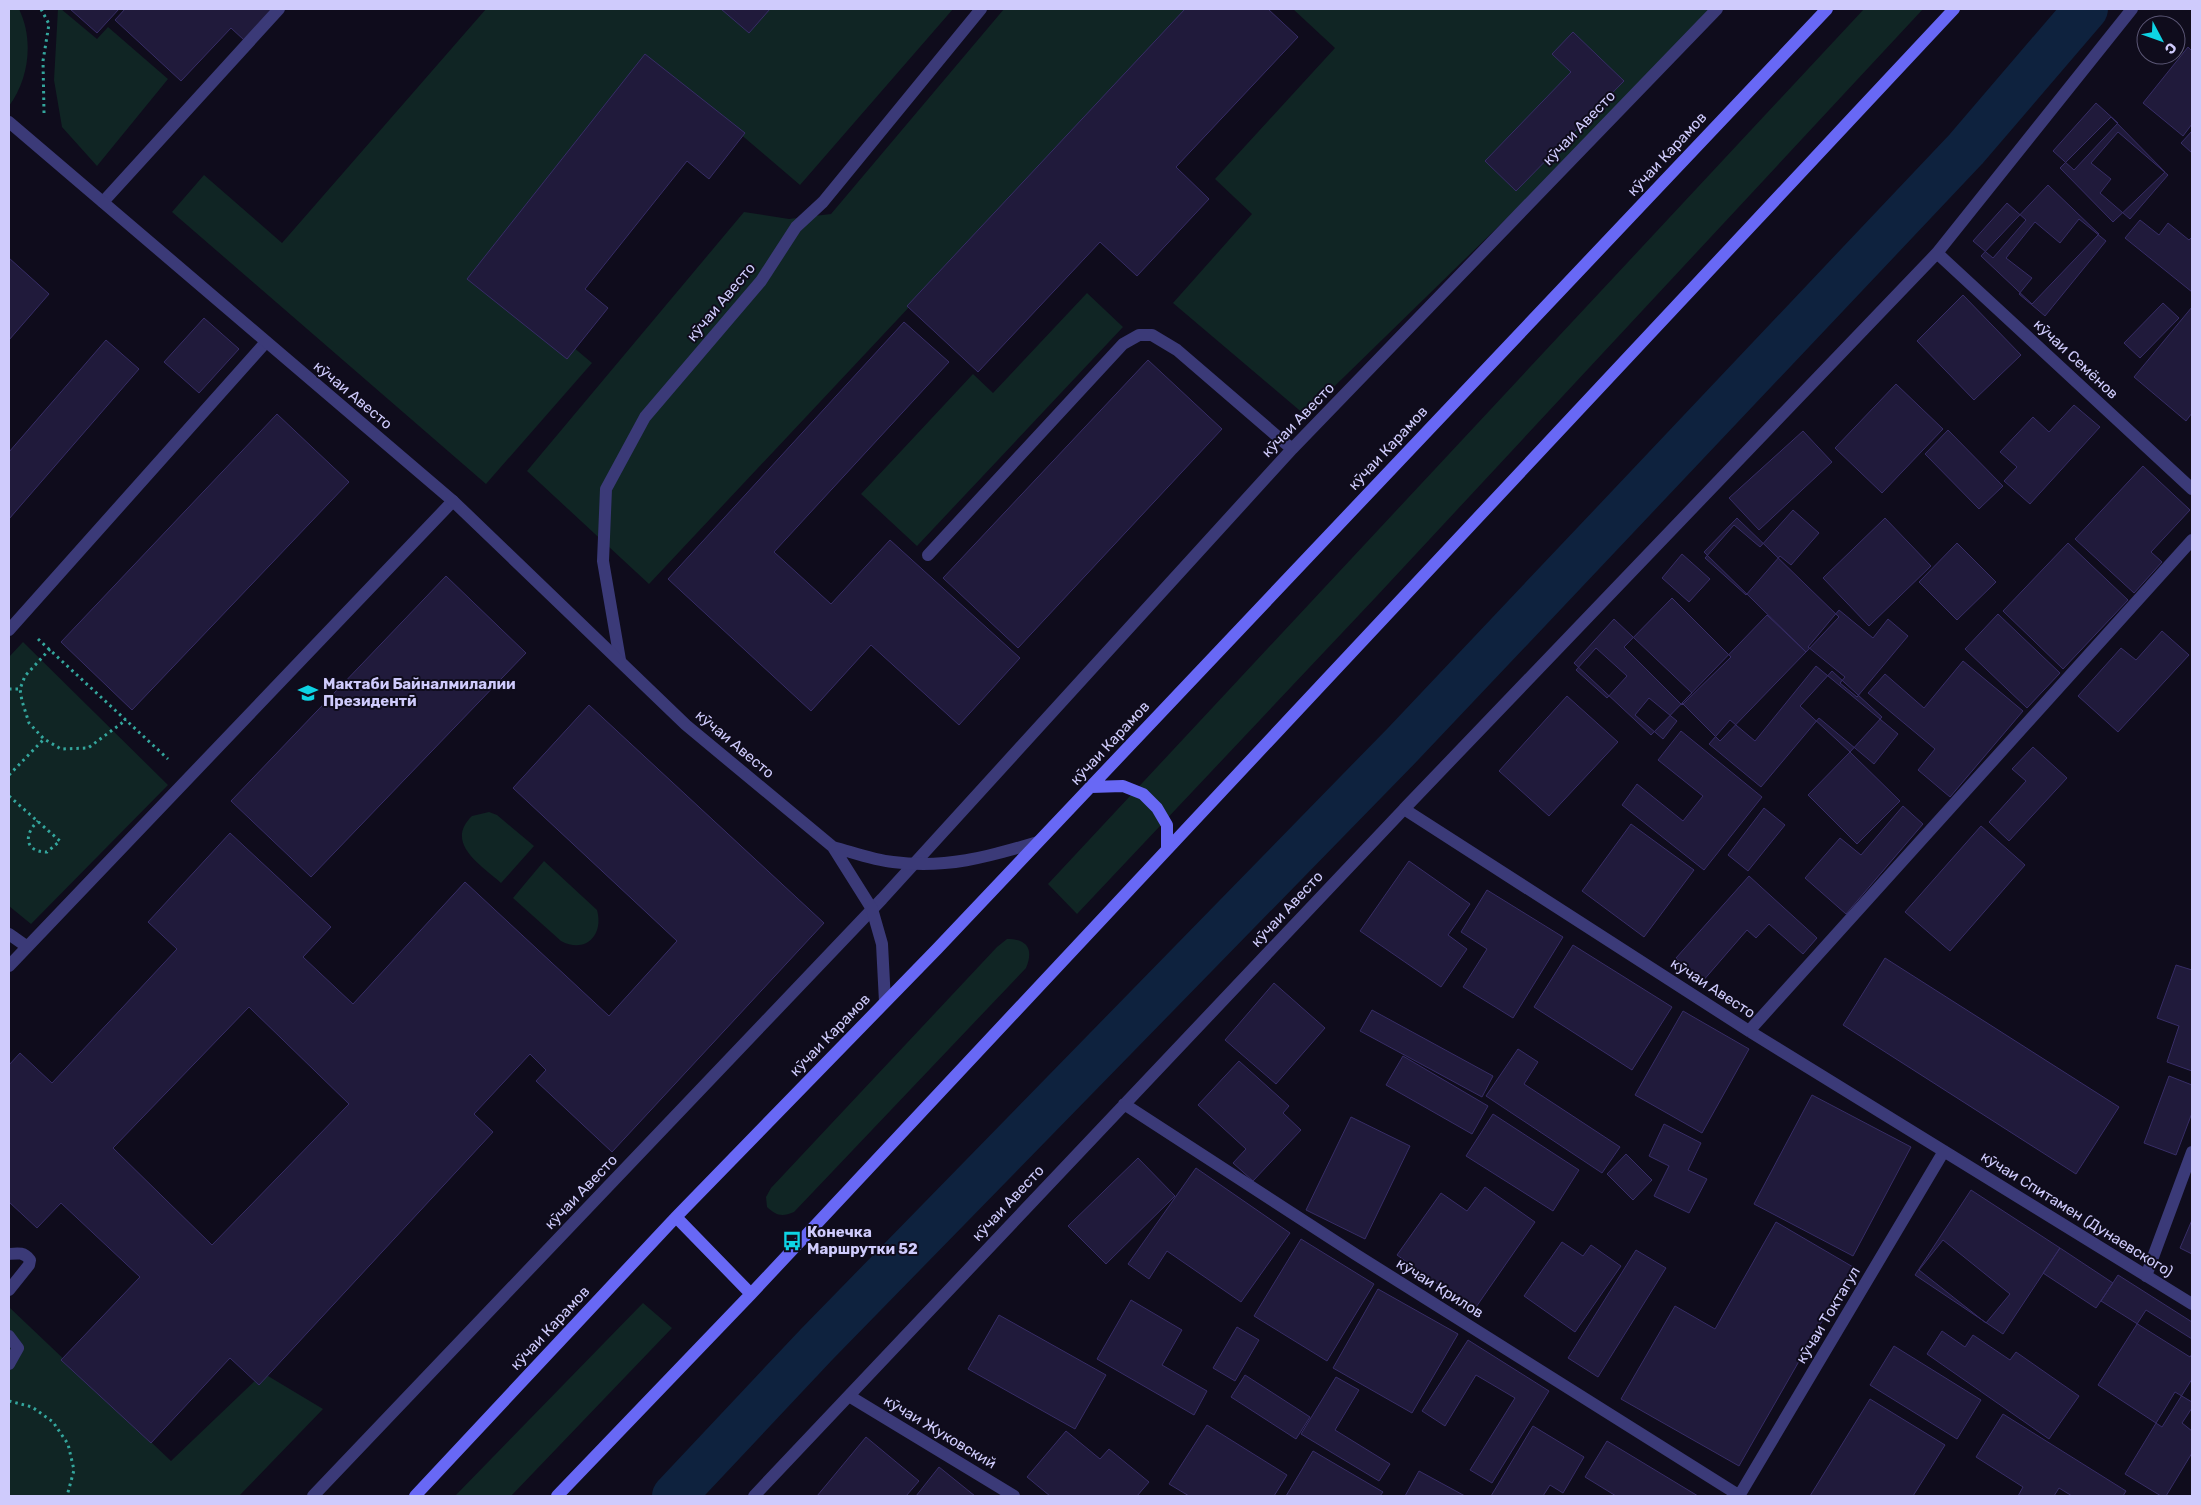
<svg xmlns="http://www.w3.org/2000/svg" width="2201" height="1505" viewBox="0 0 2201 1505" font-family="Rubik,sans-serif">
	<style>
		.green { fill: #102524 }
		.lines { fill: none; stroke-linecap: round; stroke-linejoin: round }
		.canal { stroke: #0e223e; stroke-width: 44 }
		.building { fill: #201a3b; stroke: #372d66; fill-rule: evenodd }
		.path { stroke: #34a69d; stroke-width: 3; stroke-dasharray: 2.5 4; stroke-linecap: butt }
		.lane { stroke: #3b3a78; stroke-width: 12 }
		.street { stroke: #3b3a78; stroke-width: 12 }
		.secondary { stroke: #6868f5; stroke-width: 12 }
		.labels { text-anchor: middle; stroke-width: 4; stroke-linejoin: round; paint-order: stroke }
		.street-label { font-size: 15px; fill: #cfcbfc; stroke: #0f0c1c }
		.poi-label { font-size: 15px; font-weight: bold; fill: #cfcbfc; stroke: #0f0c1c; text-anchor: start }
	</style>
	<rect width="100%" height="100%" fill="#0f0c1c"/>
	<path class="green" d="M9,9H19C34,40 29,79 9,106Z
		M58,9H61L97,39L108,27L168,79L97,166L62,127L54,80Z
		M486,9H953L800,185L711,109L534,314L592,363L486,484L172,212L204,175L282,243Z
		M1004,9H1189L649,584L527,471L744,212L789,219L831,214Z
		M1293,9H1709L1663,66L1305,415L1173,303L1252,214L1215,179L1335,48Z
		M1864,9H1923L1375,598L1077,914L1048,884Z
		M1087,293L1123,327L917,546L861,494L973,374L993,393Z
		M23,642L168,785L31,924L9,906V657Z
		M489,812L497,815L534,846L501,883C481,865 444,843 472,816Z
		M544,861L597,910C604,936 585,954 561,941L513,898Z
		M1007,939C1027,939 1034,949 1026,968L794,1212C782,1217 777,1216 767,1207L766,1197L771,1188L997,947Z
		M643,1303L672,1328L511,1496H455Z
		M9,1307L171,1461L263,1373L323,1409L239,1496H9Z"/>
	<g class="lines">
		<path class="canal" d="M674,1496L817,1344L1403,744L1966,149L2086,9"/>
	</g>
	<path class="building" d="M70,9H119L97,33Z
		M125,9H274L244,40L231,28L181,81L115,20Z
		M721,9H770L749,33Z
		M1185,9H1268L1298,37L1176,167L1209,199L1137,276L1100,242L978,372L907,306Z
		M1573,32L1624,81L1516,191L1485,161L1571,72L1552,54Z
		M2188,47L2192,51V124L2183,136L2143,103Z
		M645,54L745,133L709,179L687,161L585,289L608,308L567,359L467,279Z
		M2096,103L2118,123L2074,170L2053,151Z
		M2111,117L2165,172L2113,222L2060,168Z
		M2192,131V153L2181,143Z
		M2118,132L2168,175L2130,219L2100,193L2111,179L2091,163Z
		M2048,185L2099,234L2032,304L1981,256Z
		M2007,203L2026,220L1993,258L1973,241Z
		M2079,219L2106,241L2045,316L2019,294L2032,278L2006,258L2035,222L2060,243Z
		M2140,220L2159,235L2168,223L2189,240L2192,237V292L2125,238Z
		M9,258L49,294L9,340Z
		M1963,295L2021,355L1974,400L1917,341Z
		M2163,303L2179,318L2140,358L2124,343Z
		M2192,307V413L2186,421L2134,377Z
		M204,318L239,349L199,393L164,362Z
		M904,322L949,362L774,552L831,604L890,540L1020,658L959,725L871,645L811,711L668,579Z
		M106,340L139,369L9,519V452Z
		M1148,360L1222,429L1018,648L943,578Z
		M1896,384L1943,429L1882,493L1835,448Z
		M2074,405L2100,427L2030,504L2004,481L2017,467L2000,452L2033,417L2049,432Z
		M277,414L349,482L132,710L61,642Z
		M1948,430L2003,486L1979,509L1925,454Z
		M1803,431L1832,462L1759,530L1729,498Z
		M2143,466L2190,510L2151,552L2162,562L2134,593L2075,539Z
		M1793,510L1819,533L1791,565L1780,556L1746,595L1705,558L1734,525L1760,547Z
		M1737,518L1839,617L1806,652L1704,552Z
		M1885,518L1931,566L1869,626L1823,578Z
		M1957,543L1996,582L1957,620L1919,582Z
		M2068,543L2128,600L2063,669L2003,611Z
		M1682,554L1710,579L1689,602L1662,578Z
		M446,576L526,653L311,877L231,801Z
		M1672,598L1731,657L1682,705L1624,647Z
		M1839,610L1873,638L1888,619L1908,636L1857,697L1840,683L1845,677L1808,647Z
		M1998,614L2060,673L2027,708L1965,649Z
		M1767,615L1806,652L1720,741L1682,703Z
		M1614,619L1692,693L1651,735L1574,663Z
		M2162,631L2189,655L2118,732L2078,696L2121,648L2136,660Z
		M1596,648L1627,676L1607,698L1576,670Z
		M1963,661L2023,711L1950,797L1918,770L1935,749L1868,693L1885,674L1924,708Z
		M1816,666L1898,734L1874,764L1819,718L1761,787L1709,744L1730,720L1755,741Z
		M1832,671L1882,717L1850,752L1800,706Z
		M1567,696L1618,742L1549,816L1499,771Z
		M1649,698L1677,721L1663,739L1635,715Z
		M589,705L824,923L612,1152L536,1081L546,1070L530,1054L474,1114L493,1132L259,1385L230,1358L151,1443L61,1360L140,1277L61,1203L37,1228L9,1202V1065L20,1053L52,1083L177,949L148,922L230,833L331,927L303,957L353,1004L465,882L609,1016L677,941L513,788ZM249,1007L349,1104L212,1245L113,1148Z
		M1681,731L1762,797L1704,870L1622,805L1637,784L1683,821L1703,796L1658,760Z
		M2033,747L2067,778L2009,841L1989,822L2026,781L2012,769Z
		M1850,752L1900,801L1857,844L1808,795Z
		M1903,806L1923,824L1846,914L1805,878L1840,838L1861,855Z
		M1764,808L1785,825L1748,871L1728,855Z
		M1631,824L1694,870L1644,937L1582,891Z
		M1981,826L2025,865L1950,951L1905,912Z
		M1409,861L1470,904L1448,935L1467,949L1441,987L1360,931Z
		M1749,876L1817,938L1803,954L1769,924L1756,938L1747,930L1702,982L1676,958Z
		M1487,890L1563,937L1513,1018L1463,987L1487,949L1461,932Z
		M1573,945L1672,1007L1632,1070L1534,1007Z
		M1885,958L2119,1107L2076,1174L1843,1025Z
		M2176,965L2192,970V1071L2167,1062L2179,1026L2157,1018Z
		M1274,983L1325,1028L1276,1084L1225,1040Z
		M1372,1010L1493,1076L1482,1097L1360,1031Z
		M1683,1011L1749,1049L1702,1133L1635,1095Z
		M1518,1049L1538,1062L1524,1084L1620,1147L1602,1173L1486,1096Z
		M1403,1056L1488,1106L1472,1134L1386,1085Z
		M1239,1061L1289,1106L1283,1113L1301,1130L1253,1181L1233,1163L1246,1149L1198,1105Z
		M2169,1076L2192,1085V1113L2176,1155L2144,1143Z
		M1812,1095L1911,1147L1853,1256L1754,1204Z
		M1493,1114L1579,1170L1553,1211L1466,1156Z
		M1351,1117L1410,1146L1365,1239L1306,1210Z
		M1664,1124L1701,1143L1688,1170L1707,1179L1689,1213L1654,1196L1669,1166L1649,1156Z
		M1626,1154L1652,1180L1633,1200L1607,1174Z
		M1138,1158L1175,1196L1106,1264L1068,1226Z
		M1196,1168L1290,1233L1241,1302L1167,1251L1149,1279L1128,1264Z
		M1485,1187L1535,1222L1474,1310L1397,1255L1441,1193L1467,1211Z
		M1971,1190L2060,1248L2003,1334L1915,1275Z
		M2192,1220V1254L2180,1248Z
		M1776,1222L1853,1267L1739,1466L1621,1399L1675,1306L1715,1329Z
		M1301,1239L1374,1284L1327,1361L1254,1316Z
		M1943,1240L2010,1294L1986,1323L1919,1270Z
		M1562,1242L1583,1256L1591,1245L1621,1266L1575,1332L1524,1296Z
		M2060,1248L2113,1283L2096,1308L2043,1273Z
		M1636,1250L1666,1268L1598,1377L1568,1358Z
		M2118,1275L2192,1322V1354L2190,1357L2101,1301Z
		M1378,1289L1458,1334L1412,1413L1333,1368Z
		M1131,1300L1182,1330L1162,1365L1207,1391L1194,1415L1097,1359Z
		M2146,1310L2192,1339V1379L2162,1427L2098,1385Z
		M999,1315L1106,1375L1075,1429L968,1369Z
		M1237,1327L1259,1340L1235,1381L1213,1368Z
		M1942,1331L1965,1347L1973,1335L2010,1360L2016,1352L2079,1396L2049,1439L1927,1354Z
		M1468,1340L1549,1391L1492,1483L1470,1470L1515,1398L1476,1375L1445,1426L1422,1411Z
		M1894,1346L1981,1400L1957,1439L1870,1385Z
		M1245,1375L1310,1417L1296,1439L1231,1397Z
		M1336,1377L1359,1390L1335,1430L1390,1464L1379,1481L1301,1434Z
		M2175,1392L2192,1402V1453L2166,1496H2161L2125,1474Z
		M1870,1399L1945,1445L1913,1496H1810Z
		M2192,1408V1431L2182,1423Z
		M2003,1414L2126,1491L2123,1496H2072L2059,1488L2054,1496H2018L2023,1487L1976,1457Z
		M1207,1425L1287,1475L1274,1496H1189L1169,1484Z
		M1533,1426L1584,1457L1563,1493L1550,1485L1543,1496H1491Z
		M1066,1431L1100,1459L1109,1449L1149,1482L1137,1496H1050L1027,1477Z
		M866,1437L919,1481L906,1496H817Z
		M1607,1441L1698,1496H1616L1585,1477Z
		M1313,1451L1383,1492L1380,1496H1286Z
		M939,1467L975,1496H916Z
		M1419,1471L1465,1496H1405Z"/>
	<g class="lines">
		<path class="path" d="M41,9L49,24L43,61L44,113
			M38,639L168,759
			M50,649L25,676L20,689L22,701L29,723L44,739L61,749L88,748L126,720
			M9,689H20
			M9,775L44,739
			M9,796L60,841L47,852C25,852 23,835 38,821
			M9,1401L32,1407L53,1422L68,1444L74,1470L67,1496"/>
		<path class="lane" d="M103,202L279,9
			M928,555L1123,344L1139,335H1152L1177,350L1292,449
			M9,630L266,342
			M620,660L603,561L606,489L645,417L761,281L796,227L823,202L981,9
			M9,934L26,946
			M9,966L453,501
			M9,1254C18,1253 24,1252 30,1260L29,1265L9,1290
			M9,1336L18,1348L9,1364
			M313,1496L882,899L1292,449L1717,9"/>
		<path class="street" d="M9,122L453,501L686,725L833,847L872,909L882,944L885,1002
			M1937,253L2192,489
			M1404,809L1937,253L2132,9
			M833,847C852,852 873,860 893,862C945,869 988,857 1038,842
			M1749,1031L2192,540
			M1124,1104L1355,1254L1740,1496
			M2146,1276L2192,1152
			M849,1396L1014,1496
			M754,1496L1404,809L1749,1031L2192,1304
			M1739,1496L1944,1151"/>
		<path class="secondary" d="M1091,787L1123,786L1143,794L1157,808L1167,825V849
			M676,1217L751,1294
			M415,1496L676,1217L937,949L1827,9
			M557,1496L751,1294L1954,9"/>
	</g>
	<defs>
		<symbol id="school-bare" viewBox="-9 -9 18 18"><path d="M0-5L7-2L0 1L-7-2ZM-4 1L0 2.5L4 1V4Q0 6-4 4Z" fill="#0ed3e4" stroke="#0f0c1c" stroke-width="2.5" paint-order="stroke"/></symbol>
		<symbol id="bus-bare" viewBox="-9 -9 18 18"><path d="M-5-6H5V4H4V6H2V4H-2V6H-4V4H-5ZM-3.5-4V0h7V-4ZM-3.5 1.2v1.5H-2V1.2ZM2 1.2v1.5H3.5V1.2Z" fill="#0ed3e4" stroke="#0f0c1c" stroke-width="2.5" paint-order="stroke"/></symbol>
	</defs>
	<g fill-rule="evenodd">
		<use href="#school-bare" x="294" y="679" width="28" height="28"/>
		<use href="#bus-bare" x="778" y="1227" width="28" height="28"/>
	</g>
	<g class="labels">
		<g class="street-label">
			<text transform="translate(1579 128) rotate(-46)" y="5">кӯчаи Авесто</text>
			<text transform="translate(1667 154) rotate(-47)" y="5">кӯчаи Карамов</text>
			<text transform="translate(721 302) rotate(-50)" y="5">кӯчаи Авесто</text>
			<text transform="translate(2076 359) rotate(43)" y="5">кӯчаи Семёнов</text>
			<text transform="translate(353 395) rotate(40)" y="5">кӯчаи Авесто</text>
			<text transform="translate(1298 420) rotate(-46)" y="5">кӯчаи Авесто</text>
			<text transform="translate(1388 448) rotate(-47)" y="5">кӯчаи Карамов</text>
			<text transform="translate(1110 743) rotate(-47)" y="5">кӯчаи Карамов</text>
			<text transform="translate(735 744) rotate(40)" y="5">кӯчаи Авесто</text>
			<text transform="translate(1287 909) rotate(-47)" y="5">кӯчаи Авесто</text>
			<text transform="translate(1713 988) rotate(33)" y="5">кӯчаи Авесто</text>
			<text transform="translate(830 1035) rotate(-46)" y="5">кӯчаи Карамов</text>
			<text transform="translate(581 1192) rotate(-46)" y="5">кӯчаи Авесто</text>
			<text transform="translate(1008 1203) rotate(-47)" y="5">кӯчаи Авесто</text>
			<text transform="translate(2077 1214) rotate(32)" y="5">кӯчаи Спитамен (Дунаевского)</text>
			<text transform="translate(1440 1288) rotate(32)" y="5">кӯчаи Крилов</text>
			<text transform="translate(1828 1315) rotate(-59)" y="5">кӯчаи Токтагул</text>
			<text transform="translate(550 1328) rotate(-47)" y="5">кӯчаи Карамов</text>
			<text transform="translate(940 1432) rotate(31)" y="5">кӯчаи Жуковский</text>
		</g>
		<g class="poi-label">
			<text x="323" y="689">Мактаби Байналмилалии<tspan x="323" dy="17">Президентӣ</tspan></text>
			<text x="807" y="1237">Конечка<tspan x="807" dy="17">Маршрутки 52</tspan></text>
		</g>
	</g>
	<rect width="2201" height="1505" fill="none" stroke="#cfcbfc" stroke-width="20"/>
	<g transform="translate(2161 40) rotate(131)"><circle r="24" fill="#0f0c1c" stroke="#5c5876"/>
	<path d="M0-4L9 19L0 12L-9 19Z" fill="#0ed3e4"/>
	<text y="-8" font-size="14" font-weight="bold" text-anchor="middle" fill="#cfcbfc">С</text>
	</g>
</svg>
